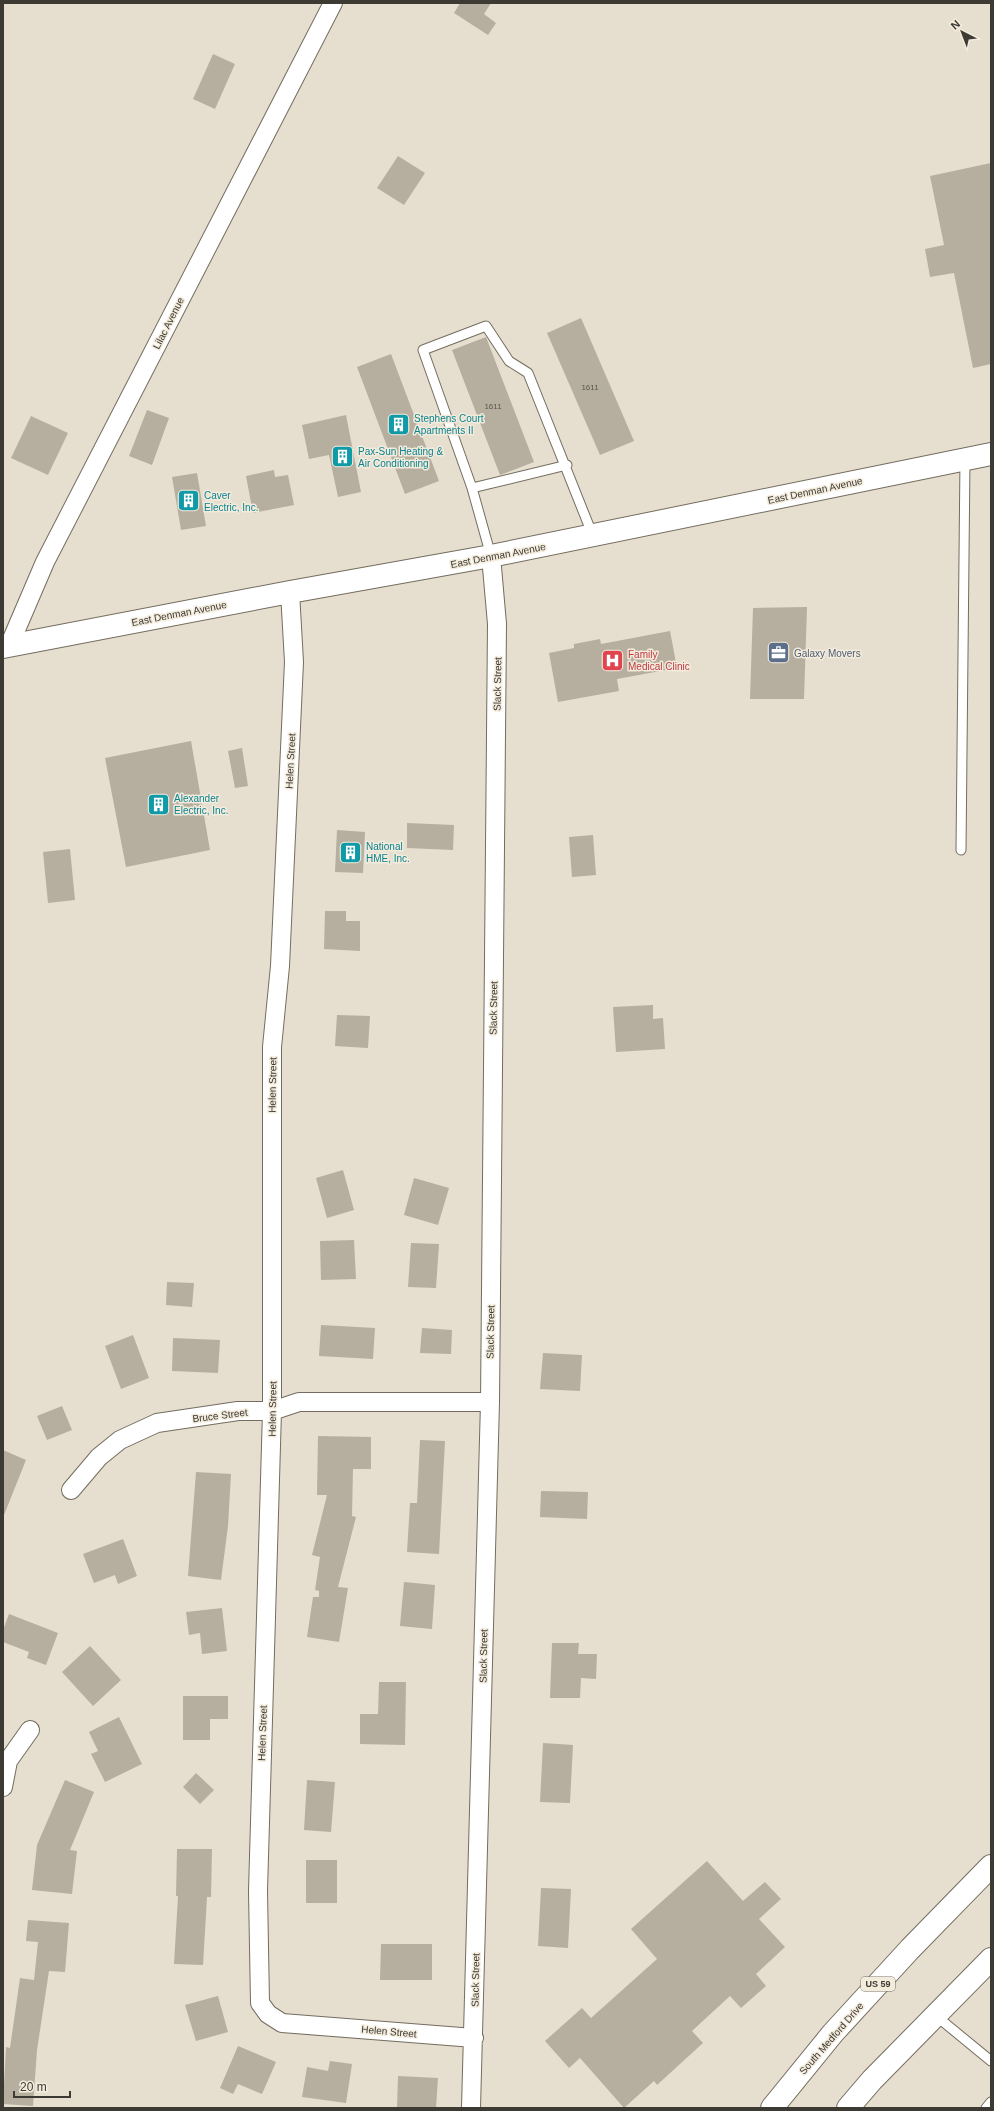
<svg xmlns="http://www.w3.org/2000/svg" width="994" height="2111" viewBox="0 0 994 2111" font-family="Arial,sans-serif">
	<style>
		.building { fill: #b6afa0 }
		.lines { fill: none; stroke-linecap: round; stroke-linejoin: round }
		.lane-casing { stroke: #746d5f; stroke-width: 11 }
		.street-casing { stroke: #746d5f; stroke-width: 20 }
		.primary-casing { stroke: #746d5f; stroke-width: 24 }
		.highway-casing { stroke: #746d5f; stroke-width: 24 }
		.lane { stroke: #fff; stroke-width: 9 }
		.street { stroke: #fff; stroke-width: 18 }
		.primary { stroke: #fff; stroke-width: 22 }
		.highway { stroke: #fff; stroke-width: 22 }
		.labels { text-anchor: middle; stroke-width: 3; stroke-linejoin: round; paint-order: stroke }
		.number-label { font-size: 8px; fill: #5b574f }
		.shield { fill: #f3ebdc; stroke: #746f66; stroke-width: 1 }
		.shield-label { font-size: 9px; font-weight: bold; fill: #3d3a34 }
		.street-label { font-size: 10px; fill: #3d3a34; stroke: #f3ebdc }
		.culture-label { font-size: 10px; fill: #0d838f; stroke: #f3ebdc; text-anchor: start }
		.service-label { font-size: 10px; fill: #4e5e75; stroke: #f3ebdc; text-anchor: start }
		.health-label { font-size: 10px; fill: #be3a42; stroke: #f3ebdc; text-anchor: start }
	</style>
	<rect width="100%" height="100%" fill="#e6decf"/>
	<path class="building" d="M460,3H491L484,14L496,23L488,35L454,13Z
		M213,54L235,64L215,109L193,99Z
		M398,156L425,173L404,205L377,188Z
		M991,163V364L973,368L954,273L930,277L925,249L944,245L930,176Z
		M581,318L634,441L600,455L547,333Z
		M486,337L534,462L500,475L452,350Z
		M391,354L439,481L405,494L357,367Z
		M147,410L169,418L152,465L129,456Z
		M346,415L361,492L338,497L329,455L309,459L302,425Z
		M31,416L68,433L48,475L11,458Z
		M274,470L275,477L288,475L294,505L253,513L246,476Z
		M197,473L206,526L181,530L172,477Z
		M807,607L804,699H750L753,608Z
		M670,631L677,668L617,679L619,691L558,702L549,653L574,648V644L600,639L601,644Z
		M191,741L210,850L126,867L105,758Z
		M242,748L248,786L235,788L228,751Z
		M407,823L454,825L453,850L407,848Z
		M337,830L365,832L363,873L335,872Z
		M593,835L596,875L572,877L569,837Z
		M70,849L75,900L48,903L43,852Z
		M325,911H346V921H360V951L324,949Z
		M653,1005V1019L663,1018L665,1049L616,1052L613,1007Z
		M337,1015L370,1016L368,1048L335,1046Z
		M343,1170L354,1210L327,1218L316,1178Z
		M414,1178L449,1188L438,1225L404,1215Z
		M354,1240L356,1279L321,1280L320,1241Z
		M411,1243L439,1244L436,1288L408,1287Z
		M167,1282L194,1283L192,1307L166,1305Z
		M321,1325L375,1328L373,1359L319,1356Z
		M422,1328L452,1330L451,1354L420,1353Z
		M133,1335L149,1378L121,1389L105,1346Z
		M173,1338L220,1340L218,1373L172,1371Z
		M543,1353L582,1355L580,1391L540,1389Z
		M62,1406L72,1430L47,1440L37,1416Z
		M318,1436L371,1437V1469H353L352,1516L356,1517L338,1587L348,1588L339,1642L307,1637L313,1597H319V1591L315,1590L320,1557L312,1555L327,1495H317Z
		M420,1440L445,1441L439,1554L407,1552L410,1503H417Z
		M3,1450L26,1460L4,1515H3Z
		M196,1472L231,1474L228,1526L221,1580L188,1576Z
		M541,1491L588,1492L587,1519L540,1517Z
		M123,1539L137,1576L118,1584L115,1575L94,1583L83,1554Z
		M404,1582L435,1585L432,1629L400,1626Z
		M222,1608L227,1651L202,1654L200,1633L189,1635L186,1612Z
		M9,1614L58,1633L46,1665L27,1658L29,1652L3,1642V1630Z
		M552,1643H579L578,1654H597L596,1679L581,1678L580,1698H550Z
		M90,1646L121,1680L93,1706L62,1672Z
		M379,1682H406L405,1745L360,1744V1714H378Z
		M183,1696H228V1719H210V1740H183Z
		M119,1717L142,1764L105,1782L91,1754L98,1751L89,1732Z
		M543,1743L573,1745L570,1803L540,1802Z
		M196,1773L214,1790L200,1804L183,1787Z
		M65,1780L94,1792L70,1850L77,1851L72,1894L32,1890L37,1845Z
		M307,1780L335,1782L331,1832L304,1830Z
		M177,1849H212L211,1897H207L203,1965L174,1964L178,1896H176Z
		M306,1860H337V1903H306Z
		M707,1861L743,1901L765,1882L781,1899L759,1919L785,1947L756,1974L766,1986L741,2008L730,1996L692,2031L703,2043L657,2085L654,2081L624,2108L580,2058L569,2068L545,2041L582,2008L591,2018L657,1959L631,1929Z
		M541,1888L571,1889L568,1948L538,1946Z
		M28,1920L69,1923L65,1972L49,1971L37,2050L33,2106L3,2104L6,2047L10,2048L20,1978L34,1980L38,1942L26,1941Z
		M381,1944H432V1980H380Z
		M218,1996L228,2032L196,2041L185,2005Z
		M238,2046L276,2062L262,2094L238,2084L233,2094L220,2088Z
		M330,2061L352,2064L346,2103L302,2097L307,2067L328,2071Z
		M398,2076L438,2078L436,2108H397Z"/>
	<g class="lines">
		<defs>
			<path id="lane" d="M472,488L567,465
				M491,556L472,488L423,350L486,326L509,361L528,373L593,536
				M961,850L965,459
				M935,2015L991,2061
				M986,2108L991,2102"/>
			<path id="street" d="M290,592L294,662L280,966L272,1047V1411L258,1891L260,2003L268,2014L282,2023L474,2038
				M9,646L45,562L333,3
				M71,1490L99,1457L120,1440L157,1423L238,1411H272L299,1402H490
				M3,1787L8,1761L30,1730
				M471,2108L490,1402L497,624L491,556"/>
			<path id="primary" d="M3,647L290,592L491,556L991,454"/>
			<path id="highway" d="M772,2108L833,2033L910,1949L991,1866
				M848,2108L872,2080L991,1959"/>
		</defs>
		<use href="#lane" class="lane-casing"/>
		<use href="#street" class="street-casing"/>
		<use href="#primary" class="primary-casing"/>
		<use href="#highway" class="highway-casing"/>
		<use href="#lane" class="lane"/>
		<use href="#street" class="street"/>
		<use href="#primary" class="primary"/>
		<use href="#highway" class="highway"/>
	</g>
	<defs>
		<symbol id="building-square" viewBox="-11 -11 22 22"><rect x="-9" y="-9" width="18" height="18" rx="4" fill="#0f9aa8" stroke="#f3ebdc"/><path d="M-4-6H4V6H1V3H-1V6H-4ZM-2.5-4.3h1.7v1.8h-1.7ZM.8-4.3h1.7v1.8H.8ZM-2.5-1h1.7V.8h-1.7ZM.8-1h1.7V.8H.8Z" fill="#fff"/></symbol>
		<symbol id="office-square" viewBox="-11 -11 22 22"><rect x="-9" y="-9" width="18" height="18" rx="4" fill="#5c6f8a" stroke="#f3ebdc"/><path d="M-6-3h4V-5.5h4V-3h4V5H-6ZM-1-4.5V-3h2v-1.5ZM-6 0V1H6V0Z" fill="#fff"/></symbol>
		<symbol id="hospital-square" viewBox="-11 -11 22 22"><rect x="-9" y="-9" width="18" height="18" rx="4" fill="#e0444e" stroke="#f3ebdc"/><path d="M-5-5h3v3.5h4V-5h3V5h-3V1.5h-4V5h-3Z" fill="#fff"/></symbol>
	</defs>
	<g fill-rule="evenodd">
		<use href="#building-square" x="386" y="412" width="25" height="25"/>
		<use href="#building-square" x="330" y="444" width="25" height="25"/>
		<use href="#building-square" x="176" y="488" width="25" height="25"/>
		<use href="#office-square" x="766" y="640" width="25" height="25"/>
		<use href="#hospital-square" x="600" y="648" width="25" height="25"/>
		<use href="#building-square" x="146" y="792" width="25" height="25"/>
		<use href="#building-square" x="338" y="840" width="25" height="25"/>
	</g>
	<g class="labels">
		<g class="number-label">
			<text x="590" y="390">1611</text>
			<text x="493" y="409">1611</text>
		</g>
		<rect class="shield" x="861" y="1977" width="34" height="14" rx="3"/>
		<g class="shield-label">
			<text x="878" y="1987">US 59</text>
		</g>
		<g class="street-label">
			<text transform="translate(168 323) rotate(-63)" y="4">Lilac Avenue</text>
			<text transform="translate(815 490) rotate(-12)" y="4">East Denman Avenue</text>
			<text transform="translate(498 555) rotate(-11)" y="4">East Denman Avenue</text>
			<text transform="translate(179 613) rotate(-11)" y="4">East Denman Avenue</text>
			<text transform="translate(497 684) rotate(-89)" y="4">Slack Street</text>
			<text transform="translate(290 761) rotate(-87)" y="4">Helen Street</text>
			<text transform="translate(493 1008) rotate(-89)" y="4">Slack Street</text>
			<text transform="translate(272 1085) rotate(-89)" y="4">Helen Street</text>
			<text transform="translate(490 1332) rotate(-89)" y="4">Slack Street</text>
			<text transform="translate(272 1409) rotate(-89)" y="4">Helen Street</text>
			<text transform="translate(220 1415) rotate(-7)" y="4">Bruce Street</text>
			<text transform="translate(483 1656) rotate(-89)" y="4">Slack Street</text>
			<text transform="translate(262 1733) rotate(-88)" y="4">Helen Street</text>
			<text transform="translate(475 1980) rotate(-89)" y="4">Slack Street</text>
			<text transform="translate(389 2031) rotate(5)" y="4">Helen Street</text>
			<text transform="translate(831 2038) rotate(-49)" y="4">South Medford Drive</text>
		</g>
		<g class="culture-label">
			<text x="414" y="422">Stephens Court<tspan x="414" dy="12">Apartments II</tspan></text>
			<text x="358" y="455">Pax-Sun Heating &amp;<tspan x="358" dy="12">Air Conditioning</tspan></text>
			<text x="204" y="499">Caver<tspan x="204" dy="12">Electric, Inc.</tspan></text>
			<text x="174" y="802">Alexander<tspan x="174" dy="12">Electric, Inc.</tspan></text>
			<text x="366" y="850">National<tspan x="366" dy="12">HME, Inc.</tspan></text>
		</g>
		<g class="service-label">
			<text x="794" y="657">Galaxy Movers</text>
		</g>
		<g class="health-label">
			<text x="628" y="658">Family<tspan x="628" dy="12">Medical Clinic</tspan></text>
		</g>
	</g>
	<rect width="994" height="2111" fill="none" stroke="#3d3a34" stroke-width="8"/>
	<g transform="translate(962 32) rotate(318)" stroke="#f3ebdc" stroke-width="3" paint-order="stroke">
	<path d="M0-3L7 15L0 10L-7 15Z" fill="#3d3a34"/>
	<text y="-6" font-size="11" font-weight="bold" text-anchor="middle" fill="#3d3a34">N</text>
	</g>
	<path d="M14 2091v6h56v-6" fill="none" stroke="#3d3a34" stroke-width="2"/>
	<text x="20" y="2091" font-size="12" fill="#3d3a34" stroke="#f3ebdc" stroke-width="3" paint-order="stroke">20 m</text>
</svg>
